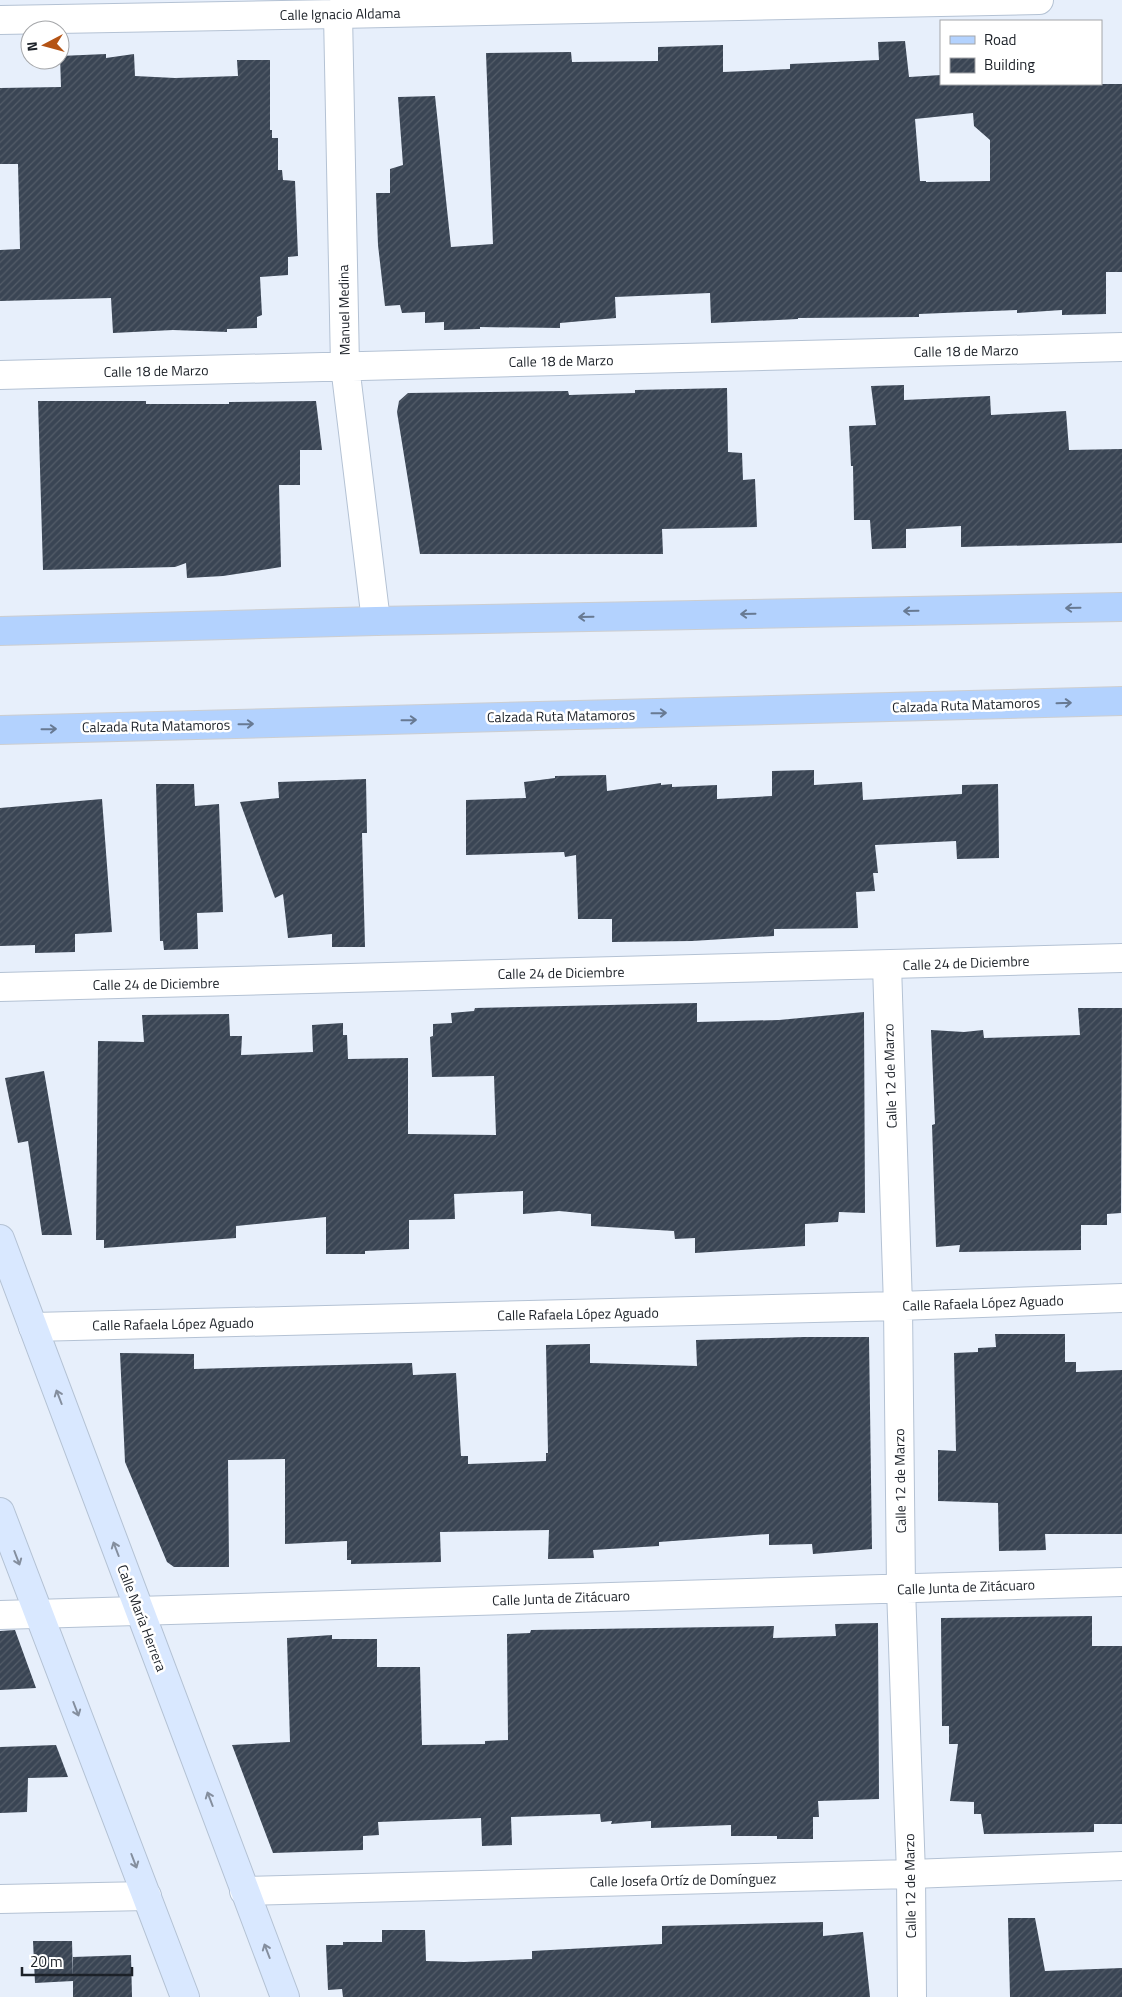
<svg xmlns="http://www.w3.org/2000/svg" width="1122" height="1997" viewBox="0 0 1122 1997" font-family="'Titillium Web',sans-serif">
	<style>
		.building { fill: url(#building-hatch); fill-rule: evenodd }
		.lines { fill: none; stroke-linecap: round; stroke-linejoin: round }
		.minor-casing { stroke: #b4c2d4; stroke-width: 30 }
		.tertiary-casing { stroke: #b4c2d4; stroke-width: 30 }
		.secondary-casing { stroke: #b4c2d4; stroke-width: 30 }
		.primary-casing { stroke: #cdced0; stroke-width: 30 }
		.minor { stroke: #fff; stroke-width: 28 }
		.tertiary { stroke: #fff; stroke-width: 28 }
		.secondary { stroke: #d9e8ff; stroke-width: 28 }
		.primary { stroke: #b3d2fe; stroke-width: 28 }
		.oneway { stroke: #687a93 }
		.oneway2 { stroke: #848e9e }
		.labels { text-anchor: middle; stroke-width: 5; stroke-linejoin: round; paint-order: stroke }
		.street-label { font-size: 14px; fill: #1c2128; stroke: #fff }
	</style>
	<defs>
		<pattern id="building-hatch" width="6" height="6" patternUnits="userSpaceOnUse" patternTransform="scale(1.25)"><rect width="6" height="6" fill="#3a4554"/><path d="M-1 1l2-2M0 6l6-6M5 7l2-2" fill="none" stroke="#545d69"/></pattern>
	</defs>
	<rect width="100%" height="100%" fill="#e7effb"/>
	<path class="building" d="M905,41L909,77L941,75V84H1122V272H1106V314L1062,315V310L1017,313V310L919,314V317L798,318V319L711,323L710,293L615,297L616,318L560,323V328L480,327V329L444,330V322L425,323V312L402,313L400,305L385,306L378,245L376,193H390V169L403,165L398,97L435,96L451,247L493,244L486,53L571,52L572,62L658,61V47L723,45V72L790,69V64L879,60L878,42ZM973,113L974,126L990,140V181L926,182V181H920L915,119Z
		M106,54V58L134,54L135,76L175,78L238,76L237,60H270V130H272V138H278V170H282L283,180L295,181L298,256L288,257V275L260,277L262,315L257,317V328L227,329V332L173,330L113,333L111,298L0,301V250L20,249L18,164H0V88L61,87L60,56Z
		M904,385V400L990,396L991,415L1066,411L1069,450L1122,449V543L961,547V526L906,529V548L872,549L870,520H854L853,466H851L849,426L876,425L871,386Z
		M727,388L728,452L742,453L743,480L755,479L757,527L662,529L663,554H420L397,412L399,401L408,393L568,391L569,395L635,393V390Z
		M38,401H146V404H229V402L316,401L322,450H300V485H279L281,567L223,576L187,578L186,563L175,567L43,570Z
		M814,770V785L862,782L863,800L962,794V785L998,784L999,858L957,859L956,841L875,845L878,873H873L875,891L856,892L858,928L774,929V936L692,941L612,942V919H578L576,855L565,857L564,852L466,855V800L526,798L524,782L555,778V776L606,775L607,791L661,783V785L672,784V787L717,785V799L772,796V771Z
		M366,779L367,833H362L365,947H332V934L288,938L283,894L275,898L240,802L279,798L278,782Z
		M156,784H194L195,806L219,804L223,912L197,913L198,949L164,950L163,941H160Z
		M102,799L112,932L75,934V952L35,953V945L0,946V808Z
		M697,1003V1022L779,1020L864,1012L865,1213L839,1212L838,1222L805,1224V1246L695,1253V1238L675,1239L674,1231L591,1226V1214L559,1211L523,1214V1191L454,1194L455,1219L409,1220V1249L365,1251V1254H326V1217L236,1226V1238L104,1248V1240H96L98,1041L144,1042L142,1015L229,1014L230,1036H242L241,1055L313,1052L312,1025L343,1023V1035H347L348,1059L408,1058V1134L496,1135L494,1076L432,1077L430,1037L433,1036V1024L452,1023L451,1013L474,1011L475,1008Z
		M1078,1008H1122L1121,1213L1107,1214V1225H1081V1250L959,1252L960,1245L936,1247L932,1125L935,1124L931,1030L964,1032L983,1030L984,1038L1080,1035Z
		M44,1071L72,1235H42L28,1141L18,1143L5,1078Z
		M995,1334H1065V1362H1076V1372L1122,1370V1534H1045L1046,1550L999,1551L998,1503L938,1501V1450L956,1451L954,1353L978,1352V1348L996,1347Z
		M804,1337H869L872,1549L813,1554L812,1544L769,1545V1534L659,1542V1546L593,1550L594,1558L548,1559L549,1530L440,1532L441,1562L351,1564V1560H347V1541L285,1544V1459L228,1460L229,1567H174L167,1562L125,1462L120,1353L194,1354V1369L412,1363L413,1375L456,1373L461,1456H468V1464L546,1461V1453H548L546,1345L590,1344V1363L697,1366L696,1340Z
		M1092,1616V1646H1122V1824H1094V1832L984,1834L981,1814H974V1802L950,1801L958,1744H949V1726H942L941,1618Z
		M878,1623L879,1799L818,1801L819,1817H813V1839H777V1836H731V1825L651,1828V1821L611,1824L612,1821L601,1822L600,1814L511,1817L512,1845L482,1846L481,1818L378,1822L379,1835L363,1836V1850L273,1853L232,1745L290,1742L287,1638L332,1635V1639H377V1667H420L422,1745L485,1744V1741L508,1740L507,1634L530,1633L531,1630L774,1626L773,1638L836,1636L835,1624Z
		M15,1630L36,1688L0,1690V1631Z
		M56,1745L68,1777L28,1778L27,1812L0,1813V1747Z
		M1008,1918H1035L1045,1971L1122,1968V1997H1010Z
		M823,1922V1936L863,1932L870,1997H343L342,1989L328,1990L326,1945H343V1942H382V1930H425L426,1961L464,1962L532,1959V1951L662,1944V1926Z
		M33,1941H72L73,1978V1957L131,1955L132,1997H73V1981L35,1983Z"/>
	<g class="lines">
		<defs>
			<path id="minor" d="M0,375L1122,347
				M376,621L345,366L338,14L1039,0
				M887,965L898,1306L901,1588L911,1874L912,1997
				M0,987L1122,958
				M33,1327L898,1306L1122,1298
				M0,1615L1122,1582
				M244,1891L911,1874L1122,1866
				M0,1899L147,1896"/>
			<path id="tertiary" d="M0,20L338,14L347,0"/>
			<path id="secondary" d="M0,1239L285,1997
				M0,1512L185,1997"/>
			<path id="primary" d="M0,631L376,621L1122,607
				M0,730L1122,701"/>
		</defs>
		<use href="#minor" class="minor-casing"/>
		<use href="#tertiary" class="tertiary-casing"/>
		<use href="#secondary" class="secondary-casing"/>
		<use href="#primary" class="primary-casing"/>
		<use href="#minor" class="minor"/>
		<use href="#tertiary" class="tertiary"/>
		<use href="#secondary" class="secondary"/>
		<use href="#primary" class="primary"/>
	</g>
	<defs><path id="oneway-shaft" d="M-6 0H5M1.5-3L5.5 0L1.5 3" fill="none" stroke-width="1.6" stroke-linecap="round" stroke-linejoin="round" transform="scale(1.25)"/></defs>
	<g class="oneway">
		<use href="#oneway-shaft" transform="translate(1073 608) rotate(179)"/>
		<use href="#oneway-shaft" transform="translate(911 611) rotate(179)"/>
		<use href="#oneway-shaft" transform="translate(748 614) rotate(179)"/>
		<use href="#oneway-shaft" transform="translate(586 617) rotate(179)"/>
		<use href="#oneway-shaft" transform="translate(1064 703) rotate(-2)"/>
		<use href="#oneway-shaft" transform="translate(659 713) rotate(-1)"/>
		<use href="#oneway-shaft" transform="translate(409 720) rotate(-1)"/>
		<use href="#oneway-shaft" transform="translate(246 724) rotate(-1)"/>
		<use href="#oneway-shaft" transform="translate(49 729) rotate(-1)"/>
	</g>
	<g class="oneway2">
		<use href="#oneway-shaft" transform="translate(59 1397) rotate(-111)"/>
		<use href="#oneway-shaft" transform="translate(116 1549) rotate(-111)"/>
		<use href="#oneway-shaft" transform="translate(17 1558) rotate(69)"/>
		<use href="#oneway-shaft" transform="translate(76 1709) rotate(69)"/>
		<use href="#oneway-shaft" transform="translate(210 1799) rotate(-111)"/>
		<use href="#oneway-shaft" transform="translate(134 1861) rotate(69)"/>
		<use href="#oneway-shaft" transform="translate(267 1951) rotate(-111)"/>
	</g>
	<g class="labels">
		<g class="street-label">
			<text transform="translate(340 14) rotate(-1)" y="5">Calle Ignacio Aldama</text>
			<text transform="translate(344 310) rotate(-91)" y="5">Manuel Medina</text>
			<text transform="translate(966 351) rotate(-1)" y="5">Calle 18 de Marzo</text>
			<text transform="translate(561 361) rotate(-1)" y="5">Calle 18 de Marzo</text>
			<text transform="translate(156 371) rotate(-1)" y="5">Calle 18 de Marzo</text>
			<text transform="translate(966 705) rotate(-2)" y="5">Calzada Ruta Matamoros</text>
			<text transform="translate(561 716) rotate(-1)" y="5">Calzada Ruta Matamoros</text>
			<text transform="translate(156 726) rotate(-1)" y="5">Calzada Ruta Matamoros</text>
			<text transform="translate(966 963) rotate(-2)" y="5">Calle 24 de Diciembre</text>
			<text transform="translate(561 973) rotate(-1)" y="5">Calle 24 de Diciembre</text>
			<text transform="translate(156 984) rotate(-1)" y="5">Calle 24 de Diciembre</text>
			<text transform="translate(890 1076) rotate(-92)" y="5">Calle 12 de Marzo</text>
			<text transform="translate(983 1303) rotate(-2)" y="5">Calle Rafaela López Aguado</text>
			<text transform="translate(578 1314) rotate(-1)" y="5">Calle Rafaela López Aguado</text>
			<text transform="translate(173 1324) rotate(-1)" y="5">Calle Rafaela López Aguado</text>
			<text transform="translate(900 1481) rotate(-91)" y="5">Calle 12 de Marzo</text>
			<text transform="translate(966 1587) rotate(-2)" y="5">Calle Junta de Zitácuaro</text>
			<text transform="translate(561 1598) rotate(-2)" y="5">Calle Junta de Zitácuaro</text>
			<text transform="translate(142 1618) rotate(69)" y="5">Calle María Herrera</text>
			<text transform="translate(683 1880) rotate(-1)" y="5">Calle Josefa Ortíz de Domínguez</text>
			<text transform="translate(910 1886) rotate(-91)" y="5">Calle 12 de Marzo</text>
		</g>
	</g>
	<rect x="940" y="20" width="162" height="65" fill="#ffffff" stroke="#a4a6a9"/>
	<rect x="950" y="36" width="25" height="8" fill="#b3d2fe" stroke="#a4a6a9"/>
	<text x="984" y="45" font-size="15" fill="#1c2128">Road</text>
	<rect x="950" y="58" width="25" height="15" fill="url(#building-hatch)" stroke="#a4a6a9"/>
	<text x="984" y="70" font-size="15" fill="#1c2128">Building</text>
	<g transform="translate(45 45) rotate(264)"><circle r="24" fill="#ffffff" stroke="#a4a6a9"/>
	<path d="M0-4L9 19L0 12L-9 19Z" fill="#b45314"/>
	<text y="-8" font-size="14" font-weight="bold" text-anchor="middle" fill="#1c2128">N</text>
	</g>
	<path d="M22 1967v8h110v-8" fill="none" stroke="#1c2128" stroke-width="2.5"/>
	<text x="30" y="1967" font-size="15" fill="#1c2128" stroke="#ffffff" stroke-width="4" paint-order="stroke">20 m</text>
</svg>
